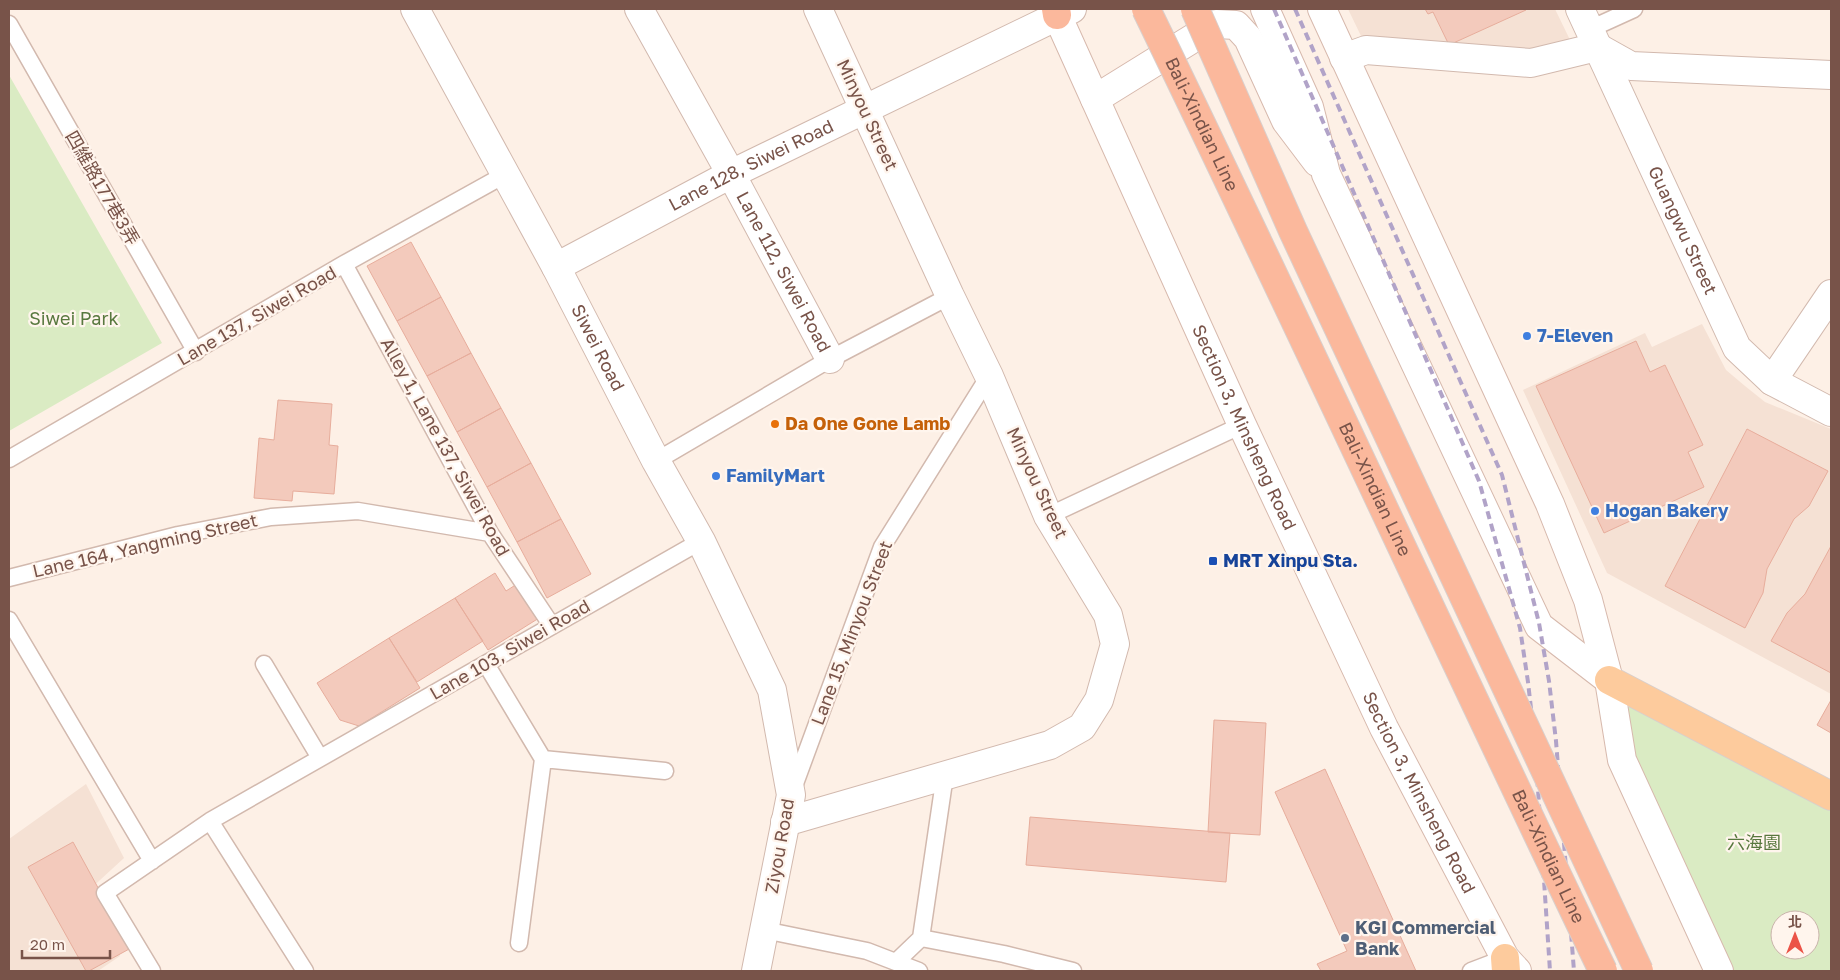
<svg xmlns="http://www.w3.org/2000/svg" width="1840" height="980" viewBox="0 0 1840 980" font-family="'Golos Text','Noto Sans TC',sans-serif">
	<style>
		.residential { fill: #f5e1d4 }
		.green { fill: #daebc3; fill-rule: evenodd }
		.building { fill: #f3cabc; stroke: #e7ad9c }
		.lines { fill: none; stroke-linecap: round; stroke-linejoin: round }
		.service-casing { stroke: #d2b9ae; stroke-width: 19 }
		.minor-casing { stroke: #d2b9ae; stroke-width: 30 }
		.secondary-casing { stroke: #d7b9ad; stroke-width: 30 }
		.primary-casing { stroke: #d9cfcc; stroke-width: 30 }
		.trunk-casing { stroke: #d9cfcc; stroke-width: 30 }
		.service { stroke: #fff; stroke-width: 16 }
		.minor { stroke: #fff; stroke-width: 28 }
		.secondary { stroke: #fff; stroke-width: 28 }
		.primary { stroke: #fdcb9d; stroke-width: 28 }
		.trunk { stroke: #fbb89c; stroke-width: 28 }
		.rail { stroke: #b1a3c8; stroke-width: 4; stroke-dasharray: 8 5; stroke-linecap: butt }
		.trunk-bridge-casing { stroke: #d9cfcc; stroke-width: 30; stroke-linecap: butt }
		.trunk-bridge { stroke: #fbb89c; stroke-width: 28 }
		.shop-dot { fill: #3f7fe0; stroke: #fff5ed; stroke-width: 2 }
		.food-dot { fill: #e8710a; stroke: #fff5ed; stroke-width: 2 }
		.transit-dot { fill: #1a4fb4; stroke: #fff5ed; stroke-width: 2 }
		.service-dot { fill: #5c6f8a; stroke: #fff5ed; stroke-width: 2 }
		.labels { text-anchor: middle; stroke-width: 4.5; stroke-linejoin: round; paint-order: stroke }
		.street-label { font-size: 18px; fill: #785349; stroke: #fff5ed }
		.park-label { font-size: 18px; fill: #58783e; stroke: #fff5ed }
		.shop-label { font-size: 18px; font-weight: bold; fill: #366cbe; stroke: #fff5ed; text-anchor: start }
		.food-label { font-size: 18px; font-weight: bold; fill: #c56008; stroke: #fff5ed; text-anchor: start }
		.transit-label { font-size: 18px; font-weight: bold; fill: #164399; stroke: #fff5ed; text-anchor: start }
		.service-label { font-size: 18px; font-weight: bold; fill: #4e5e75; stroke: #fff5ed; text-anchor: start }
	</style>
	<rect width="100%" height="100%" fill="#fdf0e6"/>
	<path class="residential" d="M1348,9H1555L1571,42L1535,53L1362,38Z
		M1702,324L1726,370L1745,386L1765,402L1831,429V694L1607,573L1523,390L1645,333L1652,347Z
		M86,784L124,858L87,892L120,956L98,971H9V839Z"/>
	<path class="green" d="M9,75L162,343L9,431V74Z
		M1609,680L1831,796V971H1731L1622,760ZM1780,920H1810V950H1780Z"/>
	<path class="building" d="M1425,9H1526V10L1449,45L1433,12L1428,14Z
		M411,242L441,297L397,321L367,266Z
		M441,297L471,353L427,376L397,321Z
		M1636,341L1650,372L1665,365L1703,445L1688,452L1704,487L1604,533L1536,386Z
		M471,353L501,408L457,432L427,376Z
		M278,400L332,404L329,445L338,446L334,494L293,491L292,501L254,498L259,438L274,440Z
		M501,408L531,463L487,487L457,432Z
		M1747,429L1828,471L1809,506L1794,519L1767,569L1763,593L1745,628L1665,586Z
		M531,463L561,519L517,542L487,487Z
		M561,519L591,574L547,598L517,542Z
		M1831,546V673L1771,641L1787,613L1805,594Z
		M495,573L506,591L525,579L547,613L488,650L455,598Z
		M455,598L483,641L417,682L389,638Z
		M389,638L420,688L359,726L340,720L317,683Z
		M1831,700V733L1817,725Z
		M1214,720L1266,723L1260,835L1208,832Z
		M1325,769L1416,971H1321L1317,964L1347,951L1275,792Z
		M1030,817L1230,833L1226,882L1026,865Z
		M73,842L131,948L89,971H86L28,867Z"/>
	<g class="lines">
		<defs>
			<path id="service" d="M9,24L196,352
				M1590,29L1634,9
				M344,264L490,533L552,626
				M9,459L344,264L506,174
				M656,461L830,359L950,296
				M1048,516L1242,425
				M9,578L178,535L271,517L358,511L490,533
				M9,620L152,861
				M264,664L320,758
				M486,664L543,759L519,943
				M543,759L665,771
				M793,789L882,547L989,376
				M210,821L305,971
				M764,930L867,951L919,971
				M921,938L945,775
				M897,961L921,938L1004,954L1073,971
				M152,971L105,893L210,821L701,541
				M1471,971L1505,958"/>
			<g id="minor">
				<path id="s1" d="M415,9L556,267L656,461L701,541L772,690L791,795L756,971"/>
				<path id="s2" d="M639,9L731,174L830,359"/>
				<path id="s3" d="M1580,9L1737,348L1772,381L1831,412"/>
				<path d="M1344,58L1366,50L1531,63L1597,47L1631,66L1831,75"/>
				<path id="s4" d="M556,267L731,174L1072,9"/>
				<path d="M1772,381L1831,294"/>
				<path d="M785,822L1050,745L1082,727L1099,700L1115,644L1108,615L1048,516L989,376L950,296L818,9"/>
			</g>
			<g id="secondary">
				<path id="s5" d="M1053,9L1057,15L1242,425L1384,728L1505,958L1517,971"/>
				<path d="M1265,9L1309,107L1326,174L1539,626L1609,680"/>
				<path d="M1322,9L1550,504L1588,600L1609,680L1622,760L1719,971"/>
				<path d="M1095,99L1216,24L1236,25L1248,38L1286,121L1317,162"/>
			</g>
			<path id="primary" d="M1609,680L1831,796
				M1505,958L1506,971"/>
			<path id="trunk" d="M1056,9L1057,15"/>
		</defs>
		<use href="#service" class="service-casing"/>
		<use href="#minor" class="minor-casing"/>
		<use href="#secondary" class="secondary-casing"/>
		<use href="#primary" class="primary-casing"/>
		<use href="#trunk" class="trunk-casing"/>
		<use href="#service" class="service"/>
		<use href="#minor" class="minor"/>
		<use href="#secondary" class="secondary"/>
		<use href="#primary" class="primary"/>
		<use href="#trunk" class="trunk"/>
		<path class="rail" d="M1274,9L1479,481L1520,628L1528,682L1535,744L1550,971
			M1295,9L1502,475L1539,623L1549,681L1556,741L1574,971"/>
		<defs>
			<g id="trunk-bridge">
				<path id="s6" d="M1146,9C1301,328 1449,651 1603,971"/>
				<path d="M1195,9L1293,231L1639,971"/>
			</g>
		</defs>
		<use href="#trunk-bridge" class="trunk-bridge-casing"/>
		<use href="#trunk-bridge" class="trunk-bridge"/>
	</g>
	<g class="shop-dot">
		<circle cx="1527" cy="336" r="5"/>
		<circle cx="716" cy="476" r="5"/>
		<circle cx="1595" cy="511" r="5"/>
	</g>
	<circle class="food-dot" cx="775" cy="424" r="5"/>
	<rect class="transit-dot" x="1208" y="556" width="10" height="10" rx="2.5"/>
	<circle class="service-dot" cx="1345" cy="938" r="5"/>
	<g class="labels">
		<g class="street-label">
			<text transform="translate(867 115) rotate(65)" y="6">Minyou Street</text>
			<text dy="6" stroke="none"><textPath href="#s6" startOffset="128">Bali-Xindian Line</textPath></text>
			<text dy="6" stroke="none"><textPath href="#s4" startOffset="220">Lane 128, Siwei Road</textPath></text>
			<text transform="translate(102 188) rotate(60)" y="6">四維路177巷3弄</text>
			<text dy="6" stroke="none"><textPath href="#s3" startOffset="244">Guangwu Street</textPath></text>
			<text dy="6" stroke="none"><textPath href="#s2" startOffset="300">Lane 112, Siwei Road</textPath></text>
			<text transform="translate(257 316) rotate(-30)" y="6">Lane 137, Siwei Road</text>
			<text dy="6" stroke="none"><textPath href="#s1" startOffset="385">Siwei Road</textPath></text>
			<text dy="6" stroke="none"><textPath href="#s5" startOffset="460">Section 3, Minsheng Road</textPath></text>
			<text transform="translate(445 447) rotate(61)" y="6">Alley 1, Lane 137, Siwei Road</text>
			<text transform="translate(1037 483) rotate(65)" y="6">Minyou Street</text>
			<text dy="6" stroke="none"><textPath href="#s6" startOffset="532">Bali-Xindian Line</textPath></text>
			<text transform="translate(145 546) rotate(-13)" y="6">Lane 164, Yangming Street</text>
			<text transform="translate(852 633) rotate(-69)" y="6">Lane 15, Minyou Street</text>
			<text transform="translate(510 650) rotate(-30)" y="6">Lane 103, Siwei Road</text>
			<text dy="6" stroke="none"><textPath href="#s5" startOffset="865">Section 3, Minsheng Road</textPath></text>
			<text transform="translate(780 846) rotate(-80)" y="6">Ziyou Road</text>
			<text dy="6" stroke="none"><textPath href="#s6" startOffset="938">Bali-Xindian Line</textPath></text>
		</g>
		<g class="park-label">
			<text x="74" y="325">Siwei Park</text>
			<text x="1754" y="849">六海園</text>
		</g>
		<g class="shop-label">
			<text x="1537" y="342">7-Eleven</text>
			<text x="726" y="482">FamilyMart</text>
			<text x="1605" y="517">Hogan Bakery</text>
		</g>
		<g class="food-label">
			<text x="785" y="430">Da One Gone Lamb</text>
		</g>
		<g class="transit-label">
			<text x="1223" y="567">MRT Xinpu Sta.</text>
		</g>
		<g class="service-label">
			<text x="1355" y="934">KGI Commercial<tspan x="1355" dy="21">Bank</tspan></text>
		</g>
	</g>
	<rect width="1840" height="980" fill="none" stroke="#785349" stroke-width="20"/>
	<g transform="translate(1795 935)"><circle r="24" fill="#fff5ed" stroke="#c9b4ab"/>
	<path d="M0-4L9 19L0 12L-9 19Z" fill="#eb5347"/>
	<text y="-8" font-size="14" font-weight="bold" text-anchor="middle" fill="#785349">北</text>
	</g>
	<path d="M22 950v8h88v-8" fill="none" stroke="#785349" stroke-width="2.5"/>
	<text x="30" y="950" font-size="15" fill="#785349" stroke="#fff5ed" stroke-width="4" paint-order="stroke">20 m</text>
</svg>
